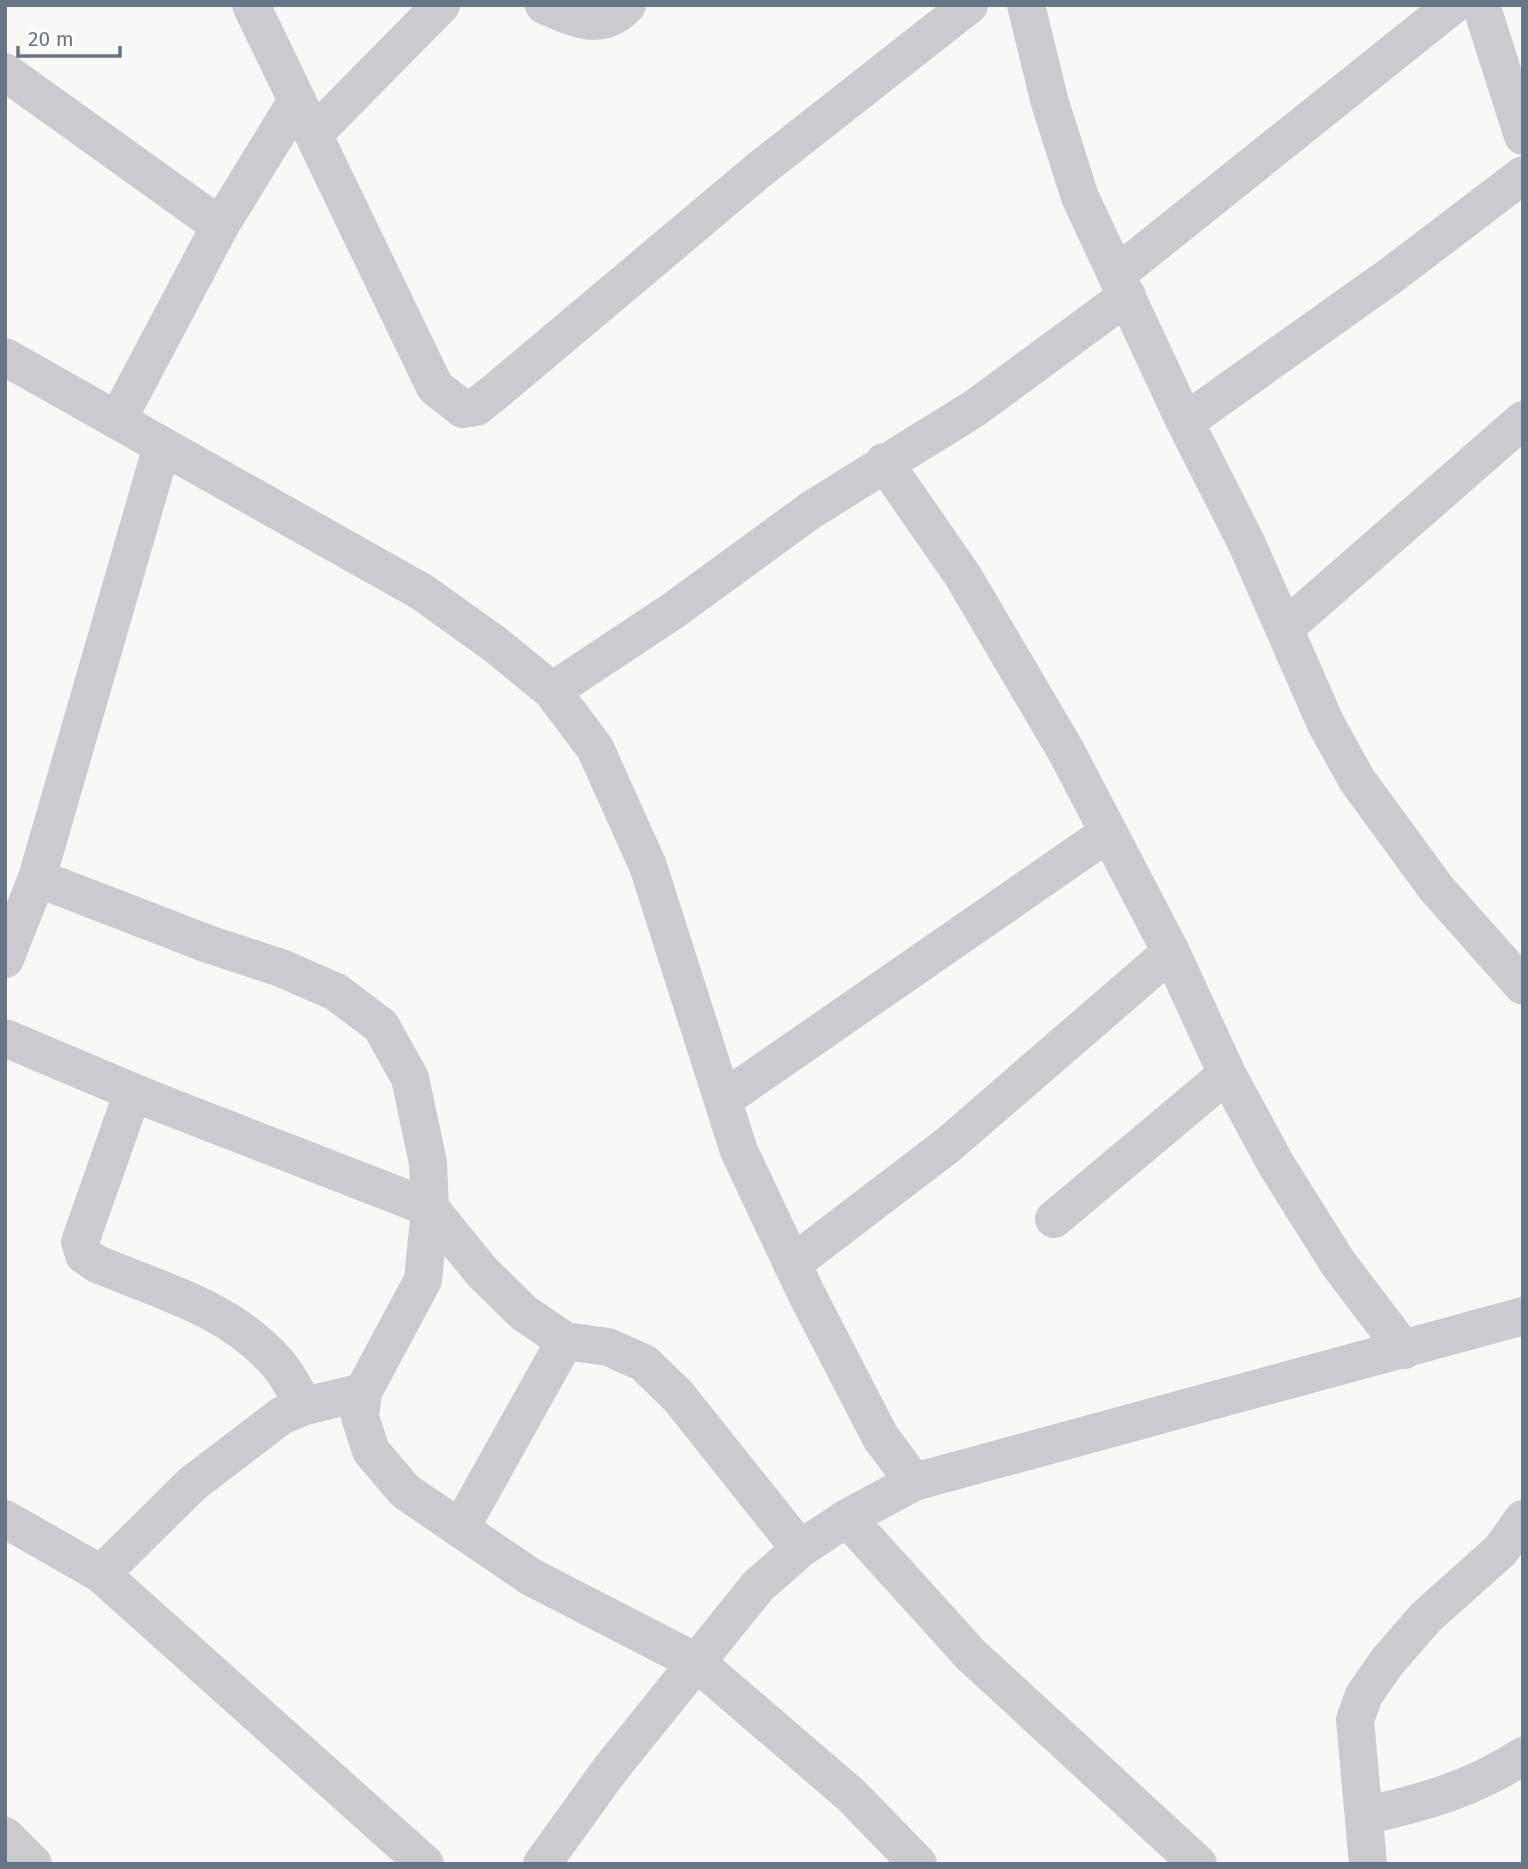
<svg xmlns="http://www.w3.org/2000/svg" width="1528" height="1869" viewBox="0 0 1528 1869" font-family="'Fira Sans',sans-serif">
	<style>
		.lines { fill: none; stroke-linecap: round; stroke-linejoin: round }
		.minor { stroke: #c9cbcf; stroke-width: 38 }
	</style>
	<rect width="100%" height="100%" fill="#f8f9f6"/>
	<g class="lines">
		<path class="minor" d="M251,5L435,387L463,409L476,407L495,392L759,170L969,5
			M544,5C574,18 601,33 627,5
			M1026,5L1050,103L1080,197L1185,422L1246,542L1326,724L1357,780L1436,888L1523,986
			M1481,5L1523,136
			M5,72L220,226
			M315,133L441,5
			M1117,274L1453,5
			M5,357L422,592L496,645L552,691L595,748L648,866L739,1151L807,1295L881,1438L914,1482
			M118,419L220,226L296,102
			M1185,422L1393,274L1523,175
			M884,462L963,576L1066,751L1171,952L1227,1074L1277,1166L1338,1263L1404,1350
			M1285,628L1523,420
			M552,691L674,610L811,510L975,408L1127,296
			M37,878L208,944L281,968L336,992L381,1026L410,1078L428,1163L430,1208L423,1280L363,1392L360,1417L371,1451L405,1491L531,1577L696,1662L851,1795L918,1864
			M5,959L37,878L162,446
			M5,1038L152,1100L430,1208L482,1272L524,1313L565,1341L608,1347L644,1363L678,1396L800,1549
			M133,1092L80,1242L84,1255L97,1264C162,1291 232,1309 279,1365C289,1377 296,1393 305,1406
			M724,1099L1108,833
			M1054,1219L1227,1074
			M792,1264L948,1145L1171,952
			M847,1518L971,1655L1198,1864
			M5,1519L101,1574L425,1864
			M460,1529L565,1341
			M101,1574L192,1484L281,1416L305,1406L363,1392
			M1364,1816C1424,1802 1471,1790 1523,1756
			M5,1836L33,1864
			M542,1864L609,1771L758,1586L800,1549L847,1518L914,1482L1523,1316
			M1368,1864L1355,1720L1364,1695L1387,1662L1426,1617L1501,1550L1523,1519"/>
	</g>
	<rect width="1528" height="1869" fill="none" stroke="#677588" stroke-width="14"/>
	<path d="M18 46v10h102v-10" fill="none" stroke="#677588" stroke-width="3.5"/>
	<text x="28" y="46" font-size="21" fill="#677588" stroke="#ffffff" stroke-width="5" paint-order="stroke">20 m</text>
</svg>
